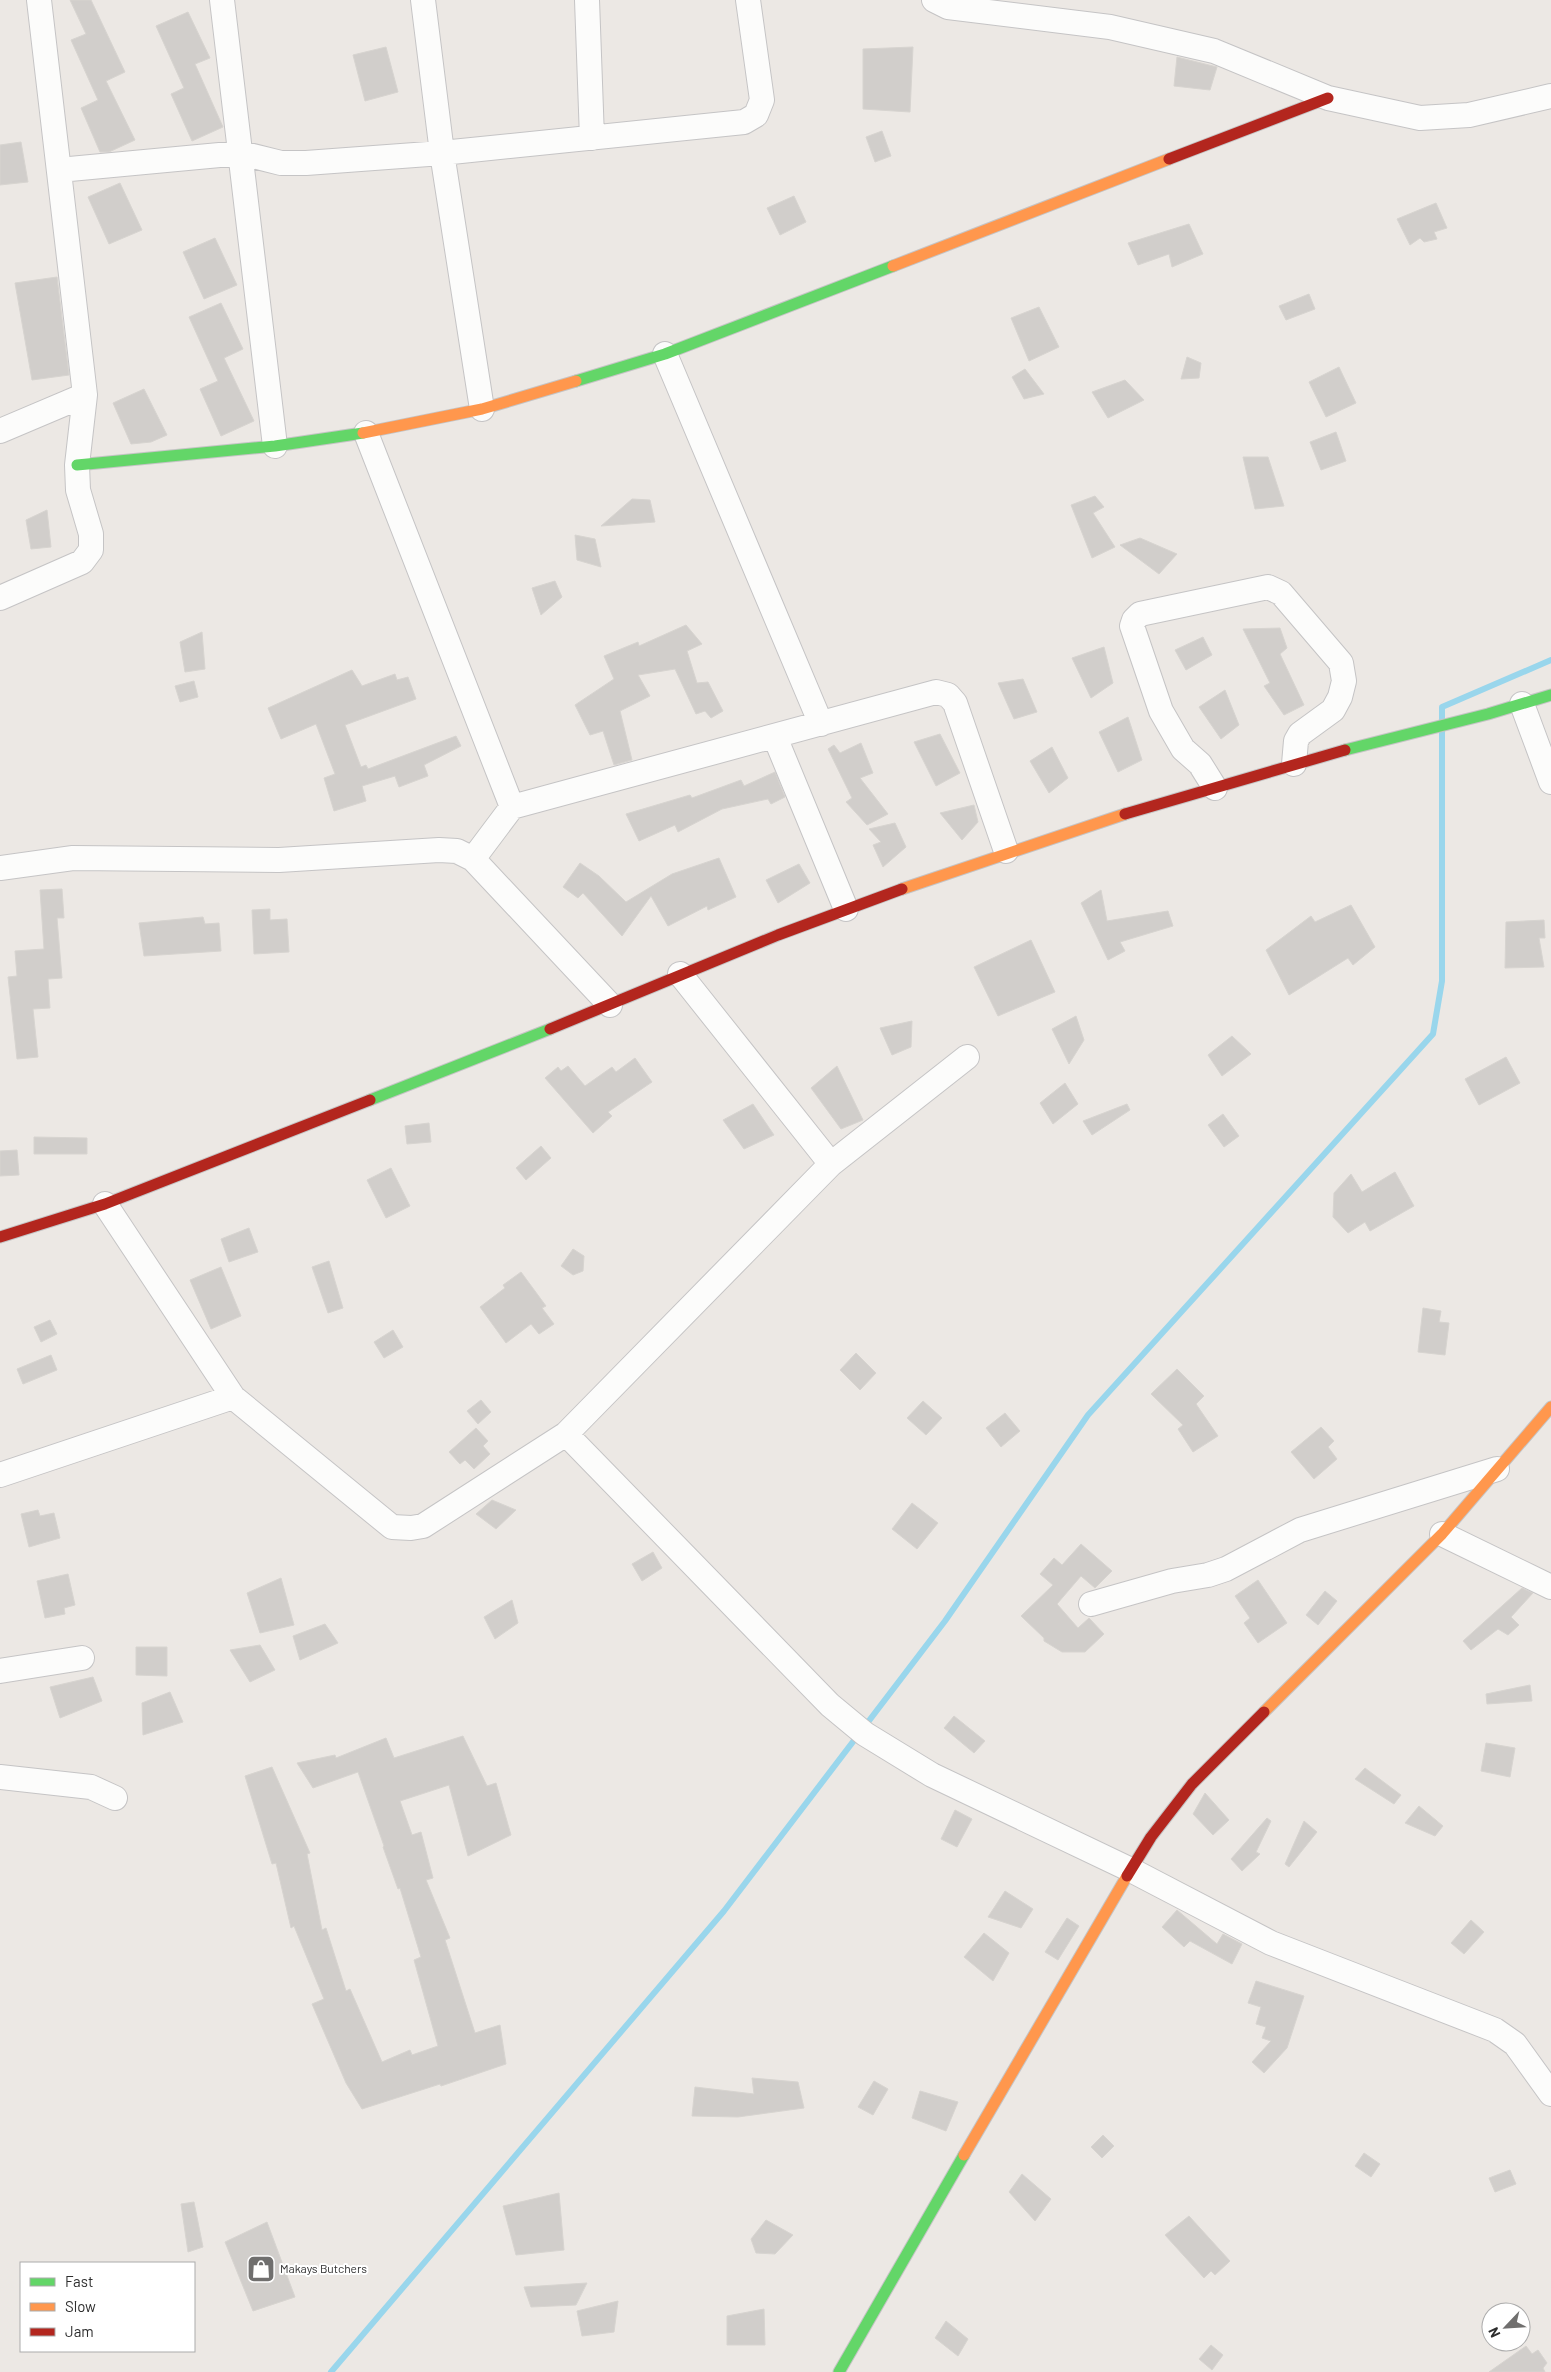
<svg xmlns="http://www.w3.org/2000/svg" width="1551" height="2372" viewBox="0 0 1551 2372" font-family="Barlow,sans-serif">
	<style>
		.lines { fill: none; stroke-linecap: round; stroke-linejoin: round }
		.stream { stroke: #99d6ec; stroke-width: 6 }
		.building { fill: #d1cecb; stroke: #d7d4d0 }
		.street-casing { stroke: #c5c4c5; stroke-width: 26 }
		.fast-casing { stroke: #c5c4c5; stroke-width: 13 }
		.slow-casing { stroke: #c5c4c5; stroke-width: 13 }
		.jam-casing { stroke: #c5c4c5; stroke-width: 13 }
		.street { stroke: #fcfcfb; stroke-width: 24 }
		.fast { stroke: #63d668; stroke-width: 11 }
		.slow { stroke: #ff974d; stroke-width: 11 }
		.jam { stroke: #b3261e; stroke-width: 11 }
		.labels { text-anchor: middle; stroke-width: 4; stroke-linejoin: round; paint-order: stroke }
		.poi-label { font-size: 12px; fill: #2e2e2e; stroke: #fff; text-anchor: start }
	</style>
	<rect width="100%" height="100%" fill="#ece8e4"/>
	<g class="lines">
		<path class="stream" d="M1442,719V707L1551,660
			M331,2372L724,1911L945,1621L1088,1415L1433,1034L1442,981V731"/>
	</g>
	<path class="building" d="M70,0H91L125,72L106,81L135,140L109,152H100L81,108L98,100L71,40L86,34Z
		M188,12L210,58L195,64L223,127L192,141L171,94L184,88L156,26Z
		M386,47L398,92L365,101L353,55Z
		M913,47L910,112L863,109V49Z
		M1177,57L1217,67L1210,90L1174,86Z
		M882,131L891,156L875,162L866,137Z
		M21,142L28,182L0,185V145Z
		M120,183L142,230L109,244L88,197Z
		M794,196L806,222L780,235L767,208Z
		M1436,203L1447,228L1434,232L1437,239L1424,242L1420,238L1410,245L1397,219Z
		M1189,224L1203,254L1172,267L1169,254L1138,265L1128,243Z
		M215,238L237,285L204,299L183,252Z
		M57,277L69,375L32,380L15,283Z
		M1309,294L1315,309L1286,320L1279,306Z
		M221,303L243,349L224,358L254,421L221,436L200,389L218,381L189,317Z
		M1039,307L1059,347L1029,361L1011,318Z
		M1187,357L1201,363L1199,378L1181,379Z
		M1339,367L1356,403L1326,417L1309,382Z
		M1025,369L1044,394L1024,399L1012,377Z
		M1125,380L1144,400L1108,418L1092,392Z
		M144,389L167,435L151,442L131,444L113,403Z
		M1336,432L1346,461L1321,470L1310,442Z
		M1243,457H1268L1284,506L1255,509Z
		M1095,496L1104,507L1093,513L1115,547L1092,558L1071,505Z
		M632,499L650,500L655,522L601,526Z
		M47,510L51,547L31,549L26,520Z
		M575,535L595,539L601,567L577,560Z
		M1140,538L1177,554L1159,574L1120,545Z
		M555,581L562,597L541,615L532,588Z
		M686,625L702,644L687,651L697,683L708,682L723,711L711,718L705,711L696,714L675,669L638,675L650,696L620,711L632,760L614,765L603,731L590,735L575,705L614,679L604,656L638,642L639,646Z
		M1280,628L1287,648L1280,654L1304,705L1284,715L1264,686L1270,683L1243,629Z
		M202,632L205,669L185,672L180,642Z
		M1203,637L1212,655L1186,670L1175,650Z
		M1104,647L1113,683L1091,698L1072,658Z
		M352,670L362,686L395,674L397,680L408,677L416,699L345,725L361,767L366,765L368,769L456,736L461,746L424,765L428,776L399,787L395,776L362,786L366,801L334,811L324,778L335,774L316,724L281,739L268,708Z
		M1023,679L1037,712L1014,719L998,683Z
		M194,681L198,697L180,702L175,686Z
		M1225,690L1239,725L1221,739L1199,707Z
		M1128,717L1142,760L1118,772L1099,732Z
		M940,734L960,773L936,786L914,742Z
		M861,743L873,773L860,778L888,814L867,825L846,802L852,798L828,749L834,745L840,753Z
		M1052,747L1068,778L1049,793L1030,761Z
		M775,772L785,797L771,804L768,799L722,809L678,832L675,825L639,841L626,814L690,795L692,798L741,780L744,786Z
		M974,805L978,822L962,840L940,813Z
		M895,823L906,847L883,867L873,845L881,842L869,829Z
		M719,858L736,897L708,910L707,906L668,926L651,896L622,936L583,893L578,898L563,887L580,863L599,876L626,902L672,874Z
		M799,864L810,883L778,903L766,880Z
		M62,889L64,918H57L62,978L48,979L50,1008L33,1009L38,1057L17,1059L8,977L17,976L15,951L44,949L40,890Z
		M1101,890L1107,921L1168,911L1173,926L1120,942L1125,951L1108,960L1081,903Z
		M1351,905L1375,947L1353,965L1348,958L1289,995L1266,950L1311,916L1315,922Z
		M270,909V920L287,919L289,952L254,954L252,910Z
		M203,917L205,924L219,923L221,951L144,956L139,923Z
		M1544,920L1545,938H1539L1544,967L1505,968L1506,922Z
		M1031,940L1055,992L998,1016L974,967Z
		M1076,1016L1084,1040L1069,1064L1052,1029Z
		M912,1021L911,1047L892,1055L880,1028Z
		M1232,1036L1251,1054L1222,1076L1208,1055Z
		M1506,1057L1520,1083L1479,1105L1465,1079Z
		M635,1058L652,1082L608,1112L612,1116L593,1133L545,1078L558,1067L561,1071L568,1066L585,1086L612,1067L616,1072Z
		M837,1066L863,1120L841,1129L811,1088Z
		M1065,1083L1078,1104L1053,1124L1040,1103Z
		M753,1104L774,1135L744,1149L723,1120Z
		M1127,1104L1130,1110L1092,1135L1083,1121Z
		M1223,1114L1239,1136L1224,1147L1208,1125Z
		M429,1123L431,1142L407,1144L405,1126Z
		M34,1137L87,1138V1154H34Z
		M541,1146L551,1158L526,1180L516,1168Z
		M17,1150L19,1175L0,1176V1151Z
		M391,1168L410,1206L386,1218L367,1180Z
		M1395,1172L1414,1206L1370,1231L1365,1222L1348,1233L1333,1217L1334,1193L1351,1174L1362,1192Z
		M249,1228L258,1252L229,1262L221,1239Z
		M573,1249L584,1256L583,1271L573,1275L561,1266Z
		M329,1261L343,1308L328,1313L312,1267Z
		M221,1267L241,1316L211,1329L190,1280Z
		M521,1272L546,1306L542,1308L554,1324L539,1334L531,1324L506,1343L480,1307L505,1288L503,1285Z
		M1423,1308L1441,1311L1439,1322L1449,1323L1445,1355L1418,1352Z
		M50,1320L57,1334L41,1342L34,1327Z
		M393,1330L403,1347L384,1358L374,1342Z
		M856,1353L876,1373L860,1390L840,1370Z
		M51,1355L57,1370L23,1384L17,1369Z
		M1177,1369L1204,1396L1196,1404L1218,1436L1193,1452L1178,1429L1183,1425L1151,1394Z
		M481,1400L491,1412L478,1424L467,1411Z
		M923,1401L942,1418L926,1435L907,1418Z
		M1005,1413L1020,1431L1001,1447L986,1428Z
		M1321,1427L1334,1441L1328,1447L1337,1459L1314,1479L1291,1452Z
		M476,1428L488,1441L483,1446L490,1454L474,1469L465,1460L460,1464L449,1452Z
		M492,1500L516,1510L496,1529L476,1514Z
		M912,1503L938,1523L917,1549L892,1529Z
		M38,1510L40,1516L54,1513L60,1538L29,1547L21,1514Z
		M1081,1544L1112,1571L1095,1588L1081,1576L1057,1604L1078,1628L1089,1618L1104,1634L1085,1652H1062L1044,1641V1638L1021,1616L1053,1585L1040,1574L1054,1558L1062,1565Z
		M653,1552L662,1568L642,1581L632,1564Z
		M68,1574L75,1605L64,1608L65,1614L45,1618L37,1581Z
		M281,1578L294,1625L260,1633L247,1593Z
		M1258,1580L1287,1623L1258,1643L1244,1623L1250,1618L1235,1596Z
		M1522,1588L1533,1593L1511,1617L1519,1625L1508,1635L1498,1629L1471,1650L1463,1641Z
		M1325,1591L1337,1601L1318,1625L1306,1615Z
		M512,1600L518,1623L495,1639L484,1617Z
		M325,1624L338,1643L300,1660L293,1636Z
		M260,1645L275,1670L250,1682L230,1650Z
		M136,1647H167V1676L136,1675Z
		M93,1677L102,1701L60,1718L50,1687Z
		M1530,1685L1532,1701L1487,1704L1486,1694Z
		M170,1692L183,1722L143,1735L142,1703Z
		M954,1716L985,1741L974,1753L944,1728Z
		M463,1736L487,1786L496,1783L511,1835L468,1856L449,1785L400,1801L412,1835L421,1832L433,1878L426,1880L450,1938L445,1940L475,2033L500,2025L506,2064L441,2086L440,2084L362,2109L346,2083L312,2004L324,1999L294,1926L291,1928L276,1863L272,1864L245,1776L272,1767L310,1853L307,1854L322,1930L326,1928L346,1991L350,1989L382,2062L410,2050L412,2055L438,2046L414,1960L421,1957L400,1888L398,1889L383,1847L384,1846L358,1772L313,1788L297,1763L335,1755L336,1758L386,1738L394,1758Z
		M1486,1743L1515,1748L1510,1777L1481,1771Z
		M1365,1768L1401,1795L1394,1804L1355,1779Z
		M1205,1793L1229,1820L1213,1835L1193,1814Z
		M1419,1806L1443,1826L1435,1836L1405,1823Z
		M955,1810L972,1819L957,1847L941,1839Z
		M1267,1818L1271,1821L1256,1852L1260,1854L1242,1871L1231,1859Z
		M1304,1821L1317,1832L1289,1867L1285,1864Z
		M1005,1891L1033,1909L1021,1928L988,1917Z
		M1177,1910L1217,1944L1223,1934L1242,1944L1232,1964L1190,1941L1184,1947L1162,1927Z
		M1067,1918L1079,1926L1058,1960L1045,1952Z
		M1471,1920L1484,1932L1464,1954L1451,1943Z
		M984,1933L1009,1953L993,1981L964,1957Z
		M1256,1981L1304,1996L1287,2048L1264,2073L1252,2062L1271,2041L1262,2038L1266,2027L1256,2024L1261,2007L1248,2003Z
		M752,2078L798,2082L804,2108L738,2117L692,2116L695,2087L754,2094Z
		M874,2081L888,2089L873,2115L858,2107Z
		M920,2091L958,2102L946,2131L912,2118Z
		M1103,2135L1114,2146L1102,2158L1091,2147Z
		M1364,2153L1380,2164L1371,2177L1355,2166Z
		M1510,2170L1516,2184L1495,2192L1489,2178Z
		M1022,2174L1051,2199L1035,2221L1009,2192Z
		M559,2193L564,2250L516,2255L503,2206Z
		M194,2202L203,2247L188,2252L181,2204Z
		M1189,2216L1230,2261L1215,2275L1211,2271L1204,2278L1165,2235Z
		M766,2220L793,2235L775,2254L756,2253L751,2239Z
		M267,2222L295,2297L253,2311L225,2242Z
		M587,2283L576,2305L531,2307L524,2287Z
		M618,2301L614,2332L582,2336L577,2311Z
		M764,2309L765,2345H727V2316Z
		M946,2321L968,2339L958,2356L935,2338Z
		M1211,2345L1223,2355L1212,2370L1199,2359Z
		M1526,2346L1532,2354L1538,2350L1547,2363L1543,2368L1545,2372H1489Z"/>
	<g class="lines">
		<defs>
			<path id="street" d="M222,0L275,446
				M423,0L442,153L482,409
				M587,0L592,138
				M934,0L948,7L1110,27L1214,51L1328,98L1420,118L1469,115L1551,96
				M59,170L241,153L281,163H306L442,153L744,122L756,115L762,100L748,0
				M665,354L821,724
				M0,431L85,395
				M366,433L512,807
				M0,598L82,562L91,550V534L78,490L77,465L85,395L39,0
				M1522,704L1551,782
				M775,737L846,909
				M1215,788L1200,764L1183,749L1161,711L1132,626L1134,620L1140,614L1268,587L1281,593L1341,663L1344,681L1340,697L1333,710L1300,734L1296,741L1294,764
				M473,859L512,807L936,692L948,695L955,703L1006,851
				M0,868L73,858L279,860L439,850L457,851L473,859L610,1005
				M680,974L831,1164
				M105,1204L233,1397L392,1527L411,1528L423,1526L566,1434L831,1164L967,1057
				M566,1434L830,1705L865,1734L932,1775L1131,1870L1271,1943L1495,2030L1515,2044L1551,2094
				M0,1475L233,1397
				M1442,1534L1551,1587
				M1091,1604L1172,1581L1208,1575L1226,1569L1300,1530L1497,1469
				M0,1671L82,1658
				M0,1777L91,1787L115,1798"/>
			<path id="fast" d="M576,381L665,354L893,266
				M77,465L275,446L363,433
				M1345,750L1488,714L1551,695
				M370,1100L550,1029
				M839,2372L964,2155"/>
			<path id="slow" d="M893,266L1169,159
				M363,433L482,409L576,381
				M902,889L1125,814
				M1264,1712L1442,1534L1551,1407
				M964,2155L1127,1876"/>
			<path id="jam" d="M1169,159L1328,98
				M1125,814L1345,750
				M550,1029L778,935L902,889
				M0,1237L105,1204L370,1100
				M1127,1876L1151,1837L1192,1784L1264,1712"/>
		</defs>
		<use href="#street" class="street-casing"/>
		<use href="#fast" class="fast-casing"/>
		<use href="#slow" class="slow-casing"/>
		<use href="#jam" class="jam-casing"/>
		<use href="#street" class="street"/>
		<use href="#fast" class="fast"/>
		<use href="#slow" class="slow"/>
		<use href="#jam" class="jam"/>
	</g>
	<defs>
		<symbol id="shop-square" viewBox="-11 -11 22 22"><rect x="-9" y="-9" width="18" height="18" rx="4" fill="#706f6e" stroke="#fff"/><path d="M-5-2.5h2.3a2.7 3.5 0 0 1 5.4 0H5L5.5 6h-11ZM-1.5-2.5h3a1.5 2.3 0 0 0-3 0Z" fill="#fff"/></symbol>
	</defs>
	<g fill-rule="evenodd">
		<use href="#shop-square" x="245" y="2253" width="32" height="32"/>
	</g>
	<g class="labels">
		<g class="poi-label">
			<text x="280" y="2273">Makays Butchers</text>
		</g>
	</g>
	<rect x="20" y="2262" width="175" height="90" fill="#ffffff" stroke="#ababab"/>
	<rect x="30" y="2278" width="25" height="8" fill="#63d668" stroke="#ababab"/>
	<text x="65" y="2287" font-size="15" fill="#2e2e2e">Fast</text>
	<rect x="30" y="2303" width="25" height="8" fill="#ff974d" stroke="#ababab"/>
	<text x="65" y="2312" font-size="15" fill="#2e2e2e">Slow</text>
	<rect x="30" y="2328" width="25" height="8" fill="#b3261e" stroke="#ababab"/>
	<text x="65" y="2337" font-size="15" fill="#2e2e2e">Jam</text>
	<g transform="translate(1506 2327) rotate(245)"><circle r="24" fill="#ffffff" stroke="#ababab"/>
	<path d="M0-4L9 19L0 12L-9 19Z" fill="#706f6e"/>
	<text y="-8" font-size="14" font-weight="bold" text-anchor="middle" fill="#2e2e2e">N</text>
	</g>
</svg>
